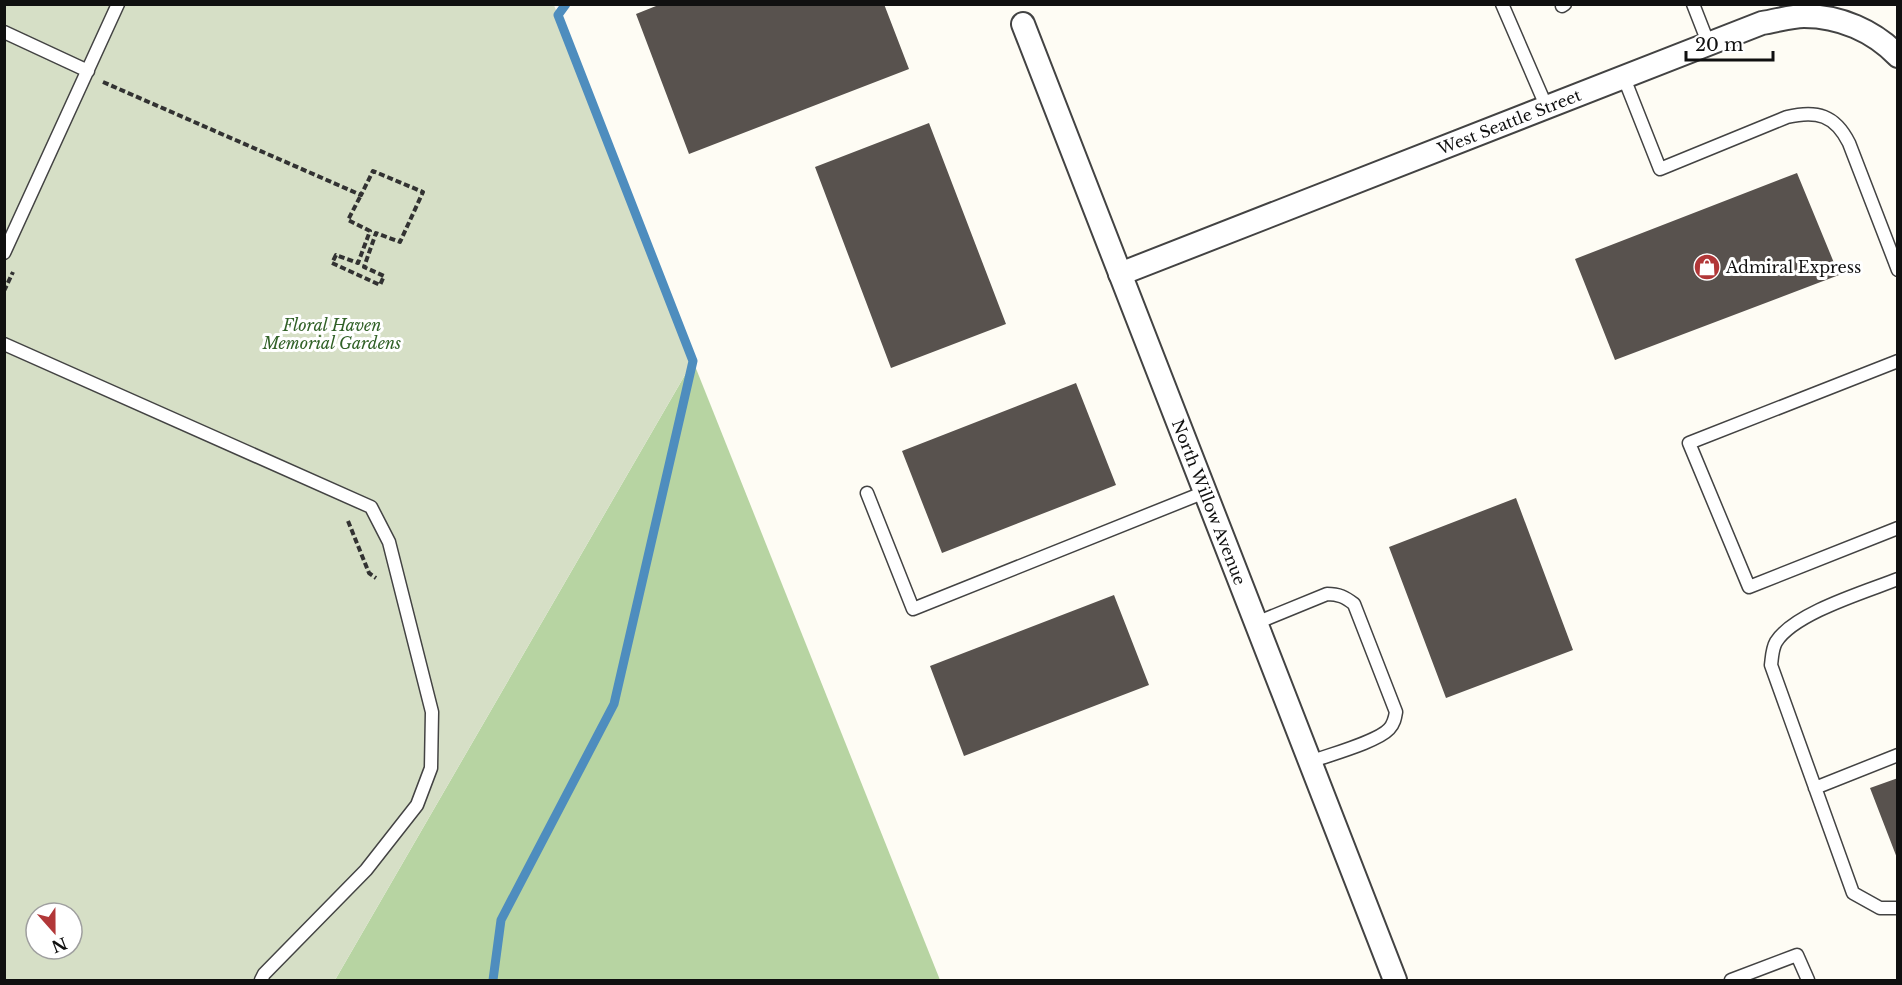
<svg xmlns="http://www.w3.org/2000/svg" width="1902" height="985" viewBox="0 0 1902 985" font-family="'Libre Baskerville',serif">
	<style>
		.forest { fill: #b7d4a2 }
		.cemetery { fill: #d6dfc6; fill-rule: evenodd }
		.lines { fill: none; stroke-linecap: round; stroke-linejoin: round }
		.stream { stroke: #4e8dbe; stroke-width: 9 }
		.building { fill: #58524e }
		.lane-casing { stroke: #434343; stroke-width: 15 }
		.street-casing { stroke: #434343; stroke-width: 26 }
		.path { stroke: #323232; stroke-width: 4; stroke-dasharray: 6 3; stroke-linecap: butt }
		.lane { stroke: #fff; stroke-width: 12 }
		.street { stroke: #fff; stroke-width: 22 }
		.labels { text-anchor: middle; stroke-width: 6; stroke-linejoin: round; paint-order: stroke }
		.street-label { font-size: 16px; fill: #101010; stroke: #fff }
		.poi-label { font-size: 16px; fill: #101010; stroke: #fff; text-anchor: start }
		.park-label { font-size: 16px; font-style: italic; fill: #316127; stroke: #fff }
	</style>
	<rect width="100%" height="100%" fill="#fefcf4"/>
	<path class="forest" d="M693,361L940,980H335Z"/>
	<path class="cemetery" d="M5,5H554L693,361L335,980H5ZM36,913H72V949H36Z"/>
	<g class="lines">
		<path class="stream" d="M493,980L501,920L614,704L693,361L558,15L566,4"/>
	</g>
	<path class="building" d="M661,4H884L909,69L689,154L636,14Z
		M929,123L1006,324L891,368L815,167Z
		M1797,173L1839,275L1615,360L1575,259Z
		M1076,383L1116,485L942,553L902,451Z
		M1516,498L1573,650L1446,698L1389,547Z
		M1114,595L1149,685L964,756L930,666Z
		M1898,778V858H1897L1870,788Z"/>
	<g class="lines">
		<defs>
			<path id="lane" d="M1502,4L1547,108
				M1693,4L1709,45
				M1562,6L1565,4
				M4,32L88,71
				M1624,78L1660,169L1787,117C1817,110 1835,115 1849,143L1898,270
				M4,253L118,4
				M4,344L371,507L389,542L432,712L431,768L417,805L366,870L264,974L261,980
				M1898,361L1689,443L1749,587L1898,528
				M867,493L913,609L1205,492
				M1898,579C1865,592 1794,613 1776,642C1772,649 1772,658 1771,665L1853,893L1880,908H1898
				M1256,623L1327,594C1339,594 1345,597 1354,604L1396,712C1395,718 1394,724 1389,729C1377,742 1328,755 1310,762
				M1815,788L1898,755
				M1731,980L1797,955L1808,980"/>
			<g id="street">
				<path id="s1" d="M1023,24L1395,980"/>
				<path id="s2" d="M1120,274L1762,23C1776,21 1791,16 1804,16C1840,16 1874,31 1898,56"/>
			</g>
		</defs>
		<use href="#lane" class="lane-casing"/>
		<use href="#street" class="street-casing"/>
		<path class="path" d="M103,82L361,195L373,171L423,192L400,242L376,233L364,267L384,276L380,285L332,263L336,255L358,263L370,231L348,220L361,195
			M4,291L13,272
			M348,521L369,573L376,578"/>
		<use href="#lane" class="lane"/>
		<use href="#street" class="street"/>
	</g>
	<defs>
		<symbol id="shop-disc" viewBox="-11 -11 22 22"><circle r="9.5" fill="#b13738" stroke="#fff"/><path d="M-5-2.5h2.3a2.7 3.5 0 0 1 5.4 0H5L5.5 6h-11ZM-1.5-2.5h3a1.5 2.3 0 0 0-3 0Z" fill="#fff"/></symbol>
	</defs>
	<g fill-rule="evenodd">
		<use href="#shop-disc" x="1692" y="252" width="30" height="30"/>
	</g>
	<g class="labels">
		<g class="street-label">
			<text dy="6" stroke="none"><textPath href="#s2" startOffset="418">West Seattle Street</textPath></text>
			<text dy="6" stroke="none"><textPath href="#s1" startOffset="513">North Willow Avenue</textPath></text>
		</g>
		<g class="poi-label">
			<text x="1726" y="273">Admiral Express</text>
		</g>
		<g class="park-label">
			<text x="332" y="331">Floral Haven<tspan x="332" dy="18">Memorial Gardens</tspan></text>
		</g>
	</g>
	<rect width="1902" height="985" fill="none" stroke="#101010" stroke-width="12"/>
	<g transform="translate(54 931) rotate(159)"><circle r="28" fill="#ffffff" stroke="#9f9f9f" stroke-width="1.5"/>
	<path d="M0-4.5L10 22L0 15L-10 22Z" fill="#b13738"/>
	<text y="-9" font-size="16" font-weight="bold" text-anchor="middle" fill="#101010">N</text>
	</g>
	<path d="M1686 51v9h87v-9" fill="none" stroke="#101010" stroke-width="3"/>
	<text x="1695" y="51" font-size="18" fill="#101010" stroke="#ffffff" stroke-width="4.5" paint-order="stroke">20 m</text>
</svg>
